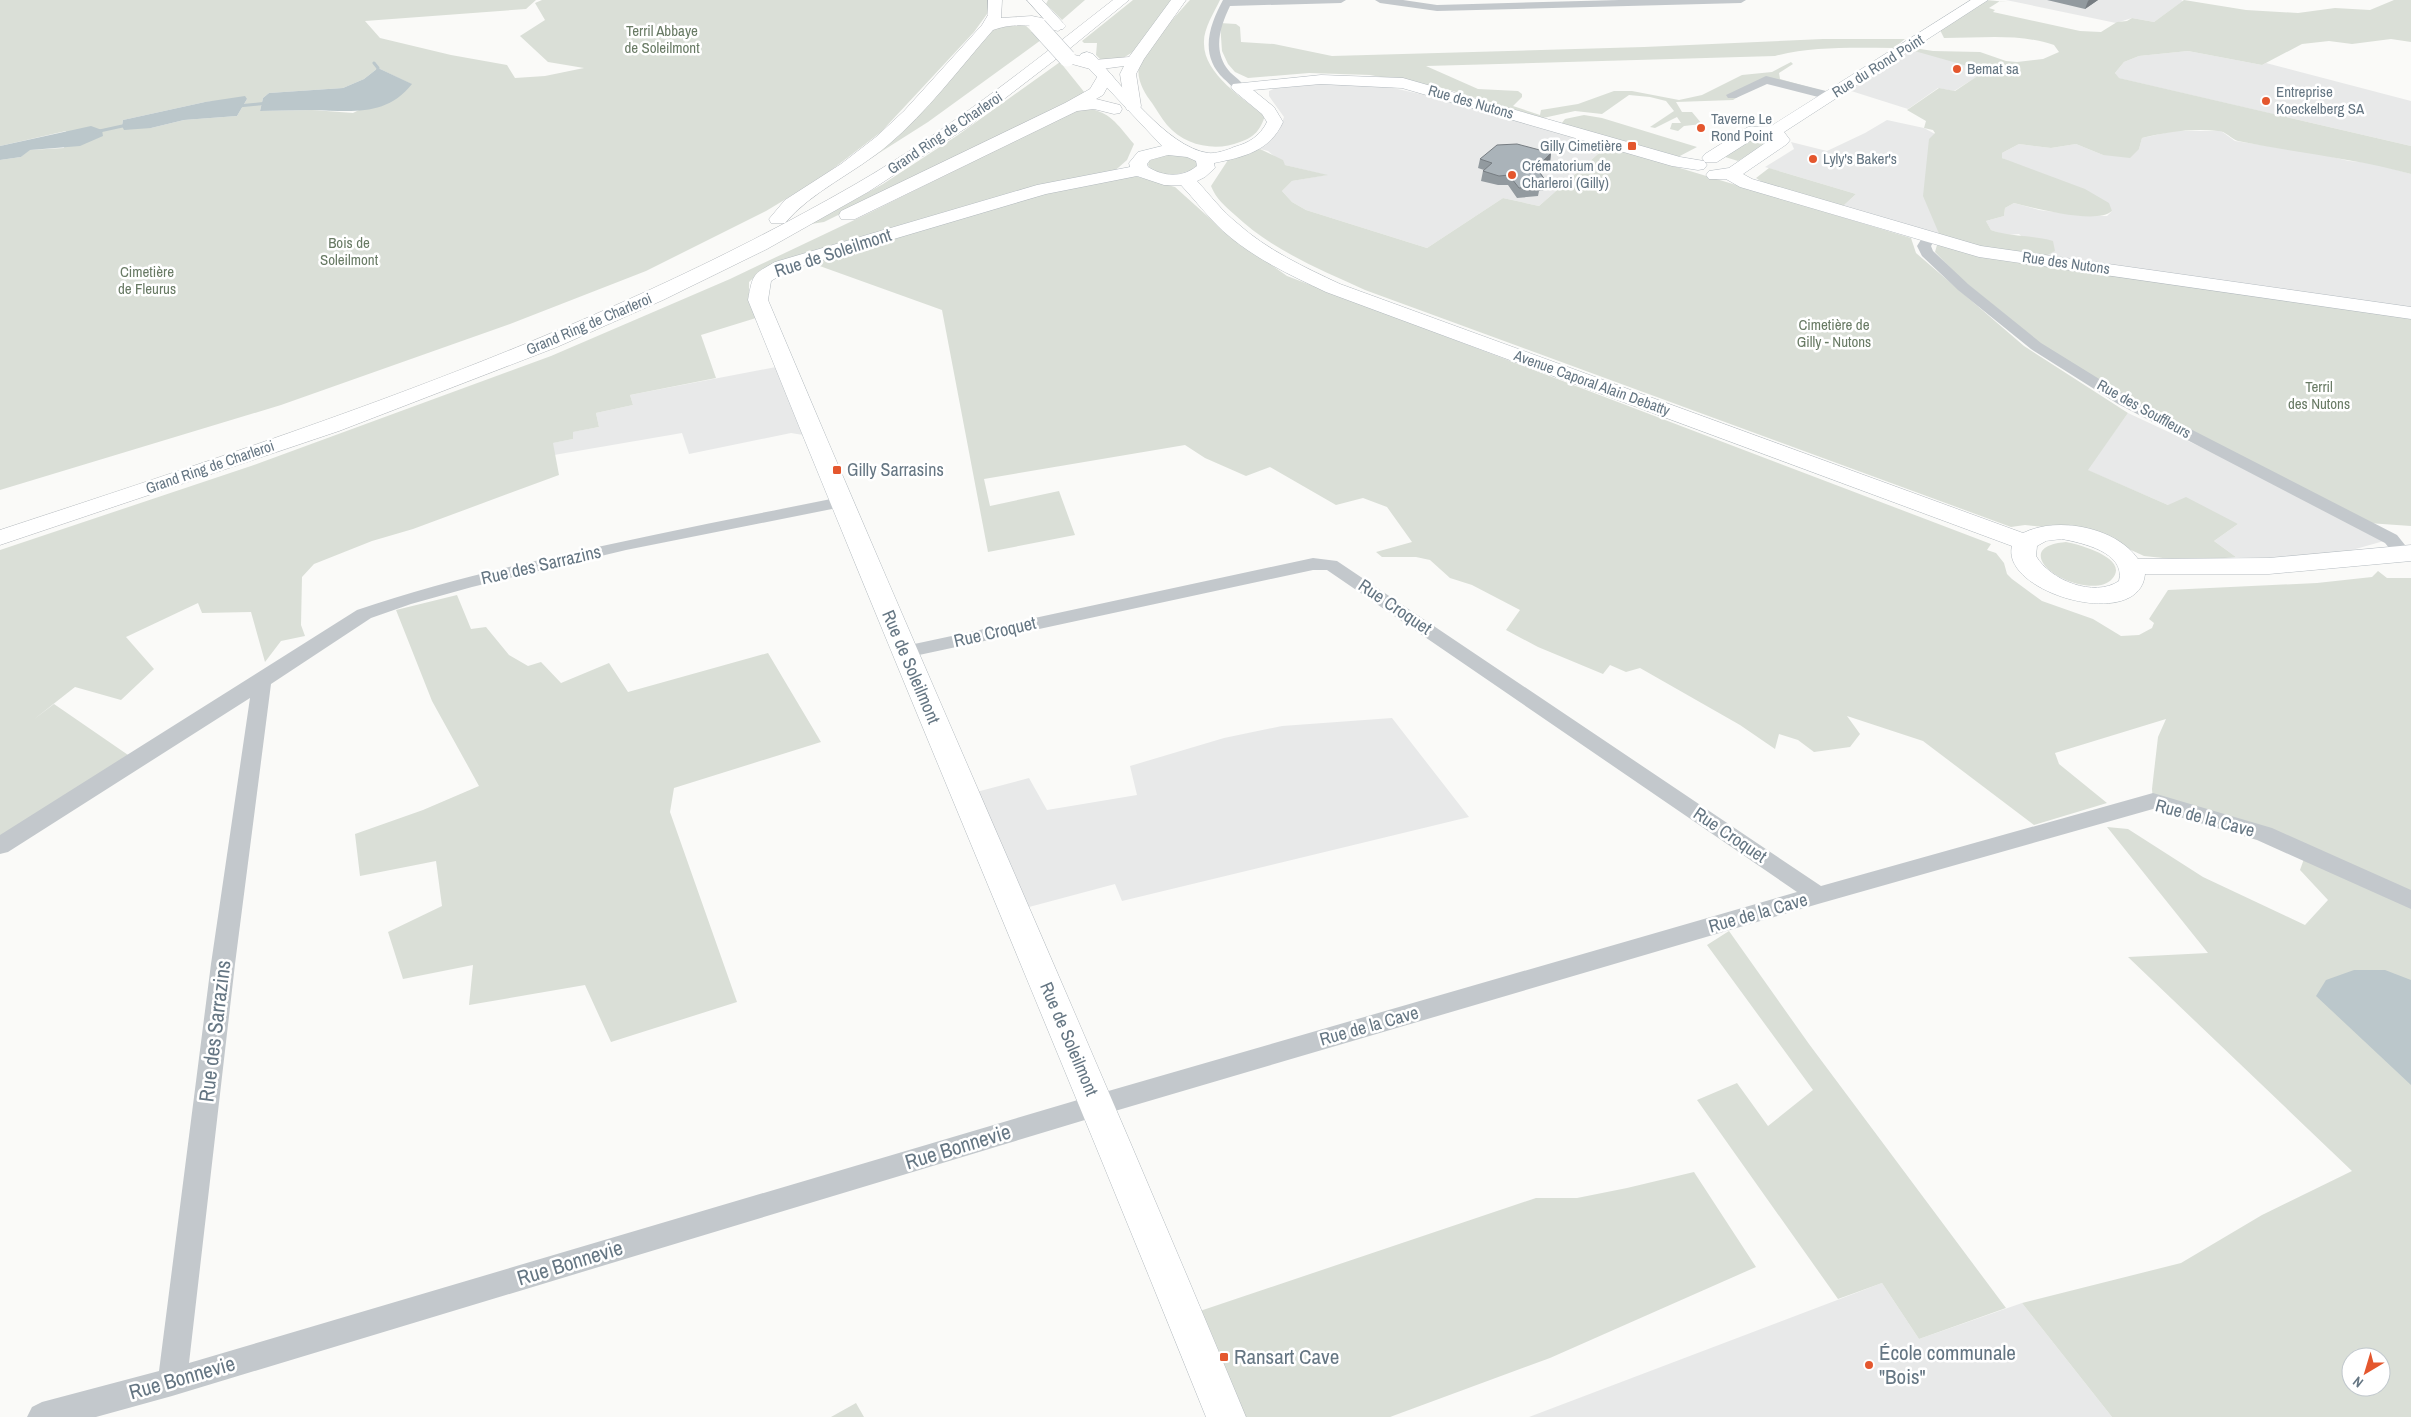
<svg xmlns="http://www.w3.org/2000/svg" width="2411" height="1417" viewBox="0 0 2411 1417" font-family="'Archivo Narrow',sans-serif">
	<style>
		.built { fill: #e8e9e9 }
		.green { fill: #dadfd7; fill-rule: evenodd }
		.water { fill: #bbc7cb }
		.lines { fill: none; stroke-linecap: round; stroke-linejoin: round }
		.stream { stroke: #bbc7cb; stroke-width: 3 }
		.secondary-casing { stroke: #b3babf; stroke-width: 1 }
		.highway-casing { stroke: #b4b9bd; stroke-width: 1 }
		.street { fill: #c3c8cc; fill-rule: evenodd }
		.secondary { fill: #fff; fill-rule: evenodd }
		.highway { fill: #fff; fill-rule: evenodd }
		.secondary-bridge-casing { stroke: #b3babf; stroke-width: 18; stroke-linecap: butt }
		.secondary-bridge { stroke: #fff; stroke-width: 17 }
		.wall { fill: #929a9f }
		.shaded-wall { fill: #777d82 }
		.building { fill: #aab3b9; stroke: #777d82 }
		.poi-dot { fill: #e4572e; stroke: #fff; stroke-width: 2 }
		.labels { text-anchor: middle; stroke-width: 5; stroke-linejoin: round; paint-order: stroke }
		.far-park-label { font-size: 15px; fill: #687a64; stroke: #fff }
		.far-street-label { font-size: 15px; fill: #657683; stroke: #fff }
		.far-poi-label { font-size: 15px; fill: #657683; stroke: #fff; text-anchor: start }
		.street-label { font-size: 18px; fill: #657683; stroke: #fff }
		.poi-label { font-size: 18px; fill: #657683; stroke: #fff; text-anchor: start }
		.near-street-label { font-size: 21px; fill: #657683; stroke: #fff }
		.near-poi-label { font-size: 21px; fill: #657683; stroke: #fff; text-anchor: start }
	</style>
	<rect width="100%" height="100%" fill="#fafaf8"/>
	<path class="built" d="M2006,0H2181L2183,1L2154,22L2132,18L2116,23Z
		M1911,50L1935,55L1986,71L1954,91L1938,88L1908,109L1848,90Z
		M2188,51L2262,65L2266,63L2411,101V146L2118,78L2115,73L2124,62L2139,56Z
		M1339,80L1393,88L1475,106L1607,146L1539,206L1503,198L1427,248L1306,210L1292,202L1282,191L1292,181L1326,175L1285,165L1268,151L1260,149L1279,131L1284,117L1269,96V91L1285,84Z
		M1887,120L1924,128L1935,134L1940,236L1842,207L1856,194L1765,167L1794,149L1791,142L1827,151L1865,133Z
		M2174,131H2221L2235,141L2320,154L2349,161L2372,163L2411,174V310L2044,257L2019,234L2005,235L1991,230L1986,221L2004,216L2005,208L2014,203L2039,210L2085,216H2107L2112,211L2002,158V153L2019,144L2051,148L2076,144L2103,155L2139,149L2142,138Z
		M776,367L803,435L791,433L689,454L682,433L554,455L552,443L573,439L572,432L599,427L596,413L633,405L630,395Z
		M2128,413L2327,506L2391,539L2352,550L2295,558L2236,557L2214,541L2238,524L2168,505L2087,470Z
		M1392,718L1469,817L1122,901L1115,884L1014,911L965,795L1029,778L1047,810L1137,795L1130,766L1224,738L1282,726Z
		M1882,1283L1919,1339L2022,1303L2112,1417H1529Z"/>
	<path class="green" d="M0,0H536L526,9L365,21L380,38L451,55L507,65L515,78L545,76L584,68L548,62L520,36L545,20L535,3L542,0H989L987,14L974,32L881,132L821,178L766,211L646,271L510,324L281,405L0,490V160L21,157L29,150L64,148L66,131L0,146ZM378,68L411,84L353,113L313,110L260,111L263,98L269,93L343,88L364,79ZM247,99L237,116L184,120L151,128L122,126L123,120L205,102Z
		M1048,0H1085L1062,20L1046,4Z
		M1133,0H1173L1133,52L1123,58L1102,61L1096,55L1097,43H1084L1082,41Z
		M1190,0H1220C1214,13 1203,29 1204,44C1204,74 1244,99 1265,116C1260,130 1255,137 1240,142C1216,152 1185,146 1167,125C1161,118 1157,110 1152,103C1145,94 1136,79 1139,67C1145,50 1177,14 1190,0Z
		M1986,0L2008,2L2000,1L1989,8L1995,10L1993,12L2080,31L2101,32L2117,22L2127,21L2132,18L2154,22L2184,0L2246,10L2298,13L2335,8L2370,10L2394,0H2411V42L2391,39L2352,44L2329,41L2302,44L2262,65L2188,51L2139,56L2124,62L2115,73L2119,78L2411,146V174C2354,158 2296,153 2238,141C2231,139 2226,131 2218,131C2193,128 2167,132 2142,138L2139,149L2130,158L2103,155L2076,144L2051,148L2019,144L2002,153V158L2085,189L2109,203L2112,211C2097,225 2033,208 2014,203L2005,208L2004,216L1986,221L1991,230C2011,237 2032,235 2053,241L2055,251L2044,257L1979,248L1940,236L1923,196L1929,139L1935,133L1933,130L1924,128L1926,121L1907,110L1939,88L1955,91L1985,71L1911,50L1914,48L1933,51L1980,52L2006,61L2017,62L2043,59L2059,52L2054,45C2019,33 1981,38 1944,38L1940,30Z
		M1220,23L1236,24L1240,27L1241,42L1274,44L1332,56L1644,47L1823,39H1905L1894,48C1854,48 1813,46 1775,56L1426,66L1478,89L1518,91L1522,94V97L1513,106L1540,115L1541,110L1578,104L1614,91H1632L1679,100L1702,95L1742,75L1772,72L1791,62L1793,64L1779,73L1780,79L1823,91L1763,81L1733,100L1676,102L1682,112H1692L1702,124L1684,126L1678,131L1670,129L1672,123H1681L1677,117L1655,128L1650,127L1674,111L1666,101L1650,97L1629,95L1602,114L1575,111L1543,118L1446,89L1370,75L1309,73L1248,78L1235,72L1228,64L1222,51Z
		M1024,24L1041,40L928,122L865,162L996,26Z
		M1060,62L1085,93L824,222L811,224L883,184L958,135Z
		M1083,107C1111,112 1116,123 1134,144L1127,160L1110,175L759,273L749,282V292L756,318L701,335L716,378L630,395L633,405L596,413L599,427L573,432V439L553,443L559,475L413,529L372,541L314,564L302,577L301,625L305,636L281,641L265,662L251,612L202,613L198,603L126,637L154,669L121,700L75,687L33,720L54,704L131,757L0,837V550L251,466L551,356L730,279L867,214Z
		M1584,115L1602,118L1697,147L1678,157L1561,124L1565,119Z
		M1767,133L1774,138L1771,141L1738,161L1722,156L1760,134Z
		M1607,146L1911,238L1916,253L2024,346L2128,413L2088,470L2168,505L2186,497L2238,524L2214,541L2236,557L2191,561L2144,556L2092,532L2025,525L2011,527L1365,290C1319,269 1272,250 1235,215C1225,206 1216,199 1211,186L1228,160L1260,149L1283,160L1285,165L1328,175L1292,181L1282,191L1292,202L1306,210L1427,248L1503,198L1539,206Z
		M1181,154L1197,161L1196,168C1183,174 1158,181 1148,165L1149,161L1158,155Z
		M1769,168L1856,194L1842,207L1762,182L1756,178Z
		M1135,176L1175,187L1225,232L1287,276L1991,544L1987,550L1996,553L2004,563L2007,574L2012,579L2042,601L2093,619L2121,636L2139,635L2152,628L2154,623L2149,619L2168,590L2317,583L2372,577L2378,571L2387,578H2411V1417H2112L2022,1303L2181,1263L2262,1215L2352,1171L2128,957L2208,953L2107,827L2128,829L2203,877L2305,925L2328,900L2300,870L2305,856L2153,801L2152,789L2158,737L2166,719L2055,753L2059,764L2107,803L2034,825L1923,741L1847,716L1860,734L1850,747L1814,752L1798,740L1779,734L1775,749L1740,725L1640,668L1626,672L1610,665L1603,674L1538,647L1506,630L1520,610L1472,585L1450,578L1430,560L1416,557H1382L1376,552L1412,542L1387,507L1363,498L1336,505L1270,467L1246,476L1205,458L1185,445L984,479L990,506L1059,491L1075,535L988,552L942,310L803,260L1048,192ZM2351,1357H2381V1387H2351Z
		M1937,245L2012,260L2411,316V526L2368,523L2125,399L2041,344L1960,278L1935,252Z
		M2066,542C2077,544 2131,558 2112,579C2098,595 2053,580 2043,563C2034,547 2054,543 2066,542Z
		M457,595L471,629L486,627L509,655L528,666L541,662L561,683L609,663L628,692L768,653L821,742L674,788L670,812L737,1002L611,1042L585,985L469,1005L473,965L403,979L388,932L442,906L436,861L360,876L355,834L423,810L479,786L432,701L396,610Z
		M1729,931L1809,1044L2006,1308L1919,1339L1882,1283L1838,1299L1697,1100L1737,1083L1768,1126L1813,1090L1707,945Z
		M1694,1172L1756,1267L1550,1358L1390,1417H1244L1197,1312L1536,1198H1577L1627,1188Z
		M856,1403L864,1417H831Z"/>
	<path class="water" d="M378,68L412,84C386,117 351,111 313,110C295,110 277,111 260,111L263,98L269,93L343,88L364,79Z
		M245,96L247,99L237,116L184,120L151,128L124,130L122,126L123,120L205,102Z
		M91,126L102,130L103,136L80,146L30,150L21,157L0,160V146Z
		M2354,970H2385L2411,980V1085L2316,996L2326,980Z"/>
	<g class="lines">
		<path class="stream" d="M374,63L378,68L377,73
			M238,106L268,103
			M95,132L127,125"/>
		<defs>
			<path id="secondary" d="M1027,0H1042L1063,23L1066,26L1063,29H1053Z
				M1971,0H1988L1784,132L1790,140L1787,144L1743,174L1752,179L1981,246L2411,307V319L1979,257L1740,187L1726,179H1709L1706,175L1709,171L1729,168L1771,139L1770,136H1758L1717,162H1705L1702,158L1705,154L1748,127L1771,126Z
				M1087,52L1093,54C1121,84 1167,147 1208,153C1215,154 1228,150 1234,147C1249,143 1260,136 1267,122L1262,114L1233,90L1231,87L1233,84L1321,75L1403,78L1680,157L1704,161L1707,165L1704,169L1698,170L1672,166L1402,88L1321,84L1253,90L1274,107L1283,122C1270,151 1244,157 1214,163L1215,168L1205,177L1197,181C1210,195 1222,211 1237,223C1267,250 1304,267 1340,284L2023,533C2057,516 2116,527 2138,559L2269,558L2411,545V561L2269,574H2145C2140,633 2000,593 2012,546L1326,292C1290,275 1253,258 1223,231C1208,217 1195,200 1181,185H1164L1137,176L1046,194L789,270L771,281L768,300C925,673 1091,1043 1246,1417H1206C1056,1044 898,673 748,300C753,274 752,275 775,262L1037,185L1130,167L1129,163L1138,152L1162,146L1081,60L1079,57L1081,54ZM1168,155L1187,157L1196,161L1197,166C1182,178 1164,177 1148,167L1147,164L1150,160ZM2062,539C2082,543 2126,552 2119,581C2094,598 2050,580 2036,556L2037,546L2046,541Z"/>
			<path id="highway" d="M988,0H1002L1001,18L1032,16L1063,23L1066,26L1058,31C1036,25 1015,22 993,30C959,69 927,112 888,145C855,173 812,191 785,223H771L769,219L785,200L841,164L876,137L904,111L982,25L988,15Z
				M1113,0H1129L1063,54L1067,53L1094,60L1129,57L1171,0H1186L1144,59L1136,74L1141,106L1139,110H1127L1125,106L1120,74L1124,66L1094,70L1061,61L1060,56L969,126L868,192L767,249L663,300L557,347L339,431L0,545V530C292,434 586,339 854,185C946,132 1030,65 1113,0Z
				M1105,72L1111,74L1113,77L1103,95L1096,99L1120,105L1122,109L1120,113L1114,114L1094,109L1077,111L855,219H841L839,215L841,211L1065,103L1090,89L1099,74Z"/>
		</defs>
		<use href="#secondary" class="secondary-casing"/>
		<use href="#highway" class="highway-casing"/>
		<path class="street" d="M1223,0H1346L1341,3L1230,6C1221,25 1213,47 1226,67C1231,75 1240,79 1245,87L1239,91C1233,89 1229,83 1224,79C1199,55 1209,26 1223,0Z
			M1375,0H1403L1437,5L1619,0H1746L1741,3L1437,11L1380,3Z
			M1766,76L1834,93L1836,96L1830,100L1767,84L1736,98H1728L1726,95Z
			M1929,234L1936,238L1931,246L1933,251L1968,284L2041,343L2130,398L2397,535L2405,545L2402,549H2390L2385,543L2118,404L2031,349L1958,290L1922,256L1917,246L1924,235Z
			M841,497L847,498L850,502L847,506L626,550L472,587L411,604L371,618L271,684L235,964L189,1363L1098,1094L1797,892L1327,570H1313L905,658L898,656L895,652L898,648L905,646L1313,558L1337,561L1821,886L2153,793L2272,828L2411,890V909L2257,840L2153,809L1818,904L1098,1116L172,1396L96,1417H27L32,1407L42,1402L159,1371L211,964L250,698L8,852L0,854V835L357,610C419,589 481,573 544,559C642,536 742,517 841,497Z"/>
		<use href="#secondary" class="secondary"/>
		<use href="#highway" class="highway"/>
		<defs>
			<path id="secondary-bridge" d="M1038,26L1067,58"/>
		</defs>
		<use href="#secondary-bridge" class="secondary-bridge-casing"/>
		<use href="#secondary-bridge" class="secondary-bridge"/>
	</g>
	<path class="wall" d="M2047,0H2098L2085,9Z
		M1551,153L1550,162L1540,172L1546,181L1545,190L1539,191L1538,196L1517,198L1508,185H1498L1481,181L1483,171L1484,170L1478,168L1480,159Z"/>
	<path class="shaded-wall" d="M2089,0H2098L2085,9L2088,1Z
		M1551,153L1550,162L1535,177L1536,168Z"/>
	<path class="building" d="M1517,144L1551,153L1536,168L1546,181L1537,182L1540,187L1519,188L1509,175L1499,176L1483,171L1492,163L1480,159L1497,145Z"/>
	<g class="poi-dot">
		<circle cx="1957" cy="69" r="5"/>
		<circle cx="2266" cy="101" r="5"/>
		<circle cx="1701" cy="128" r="5"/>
		<rect x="1627" y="141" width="10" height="10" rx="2.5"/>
		<circle cx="1813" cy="159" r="5"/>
		<circle cx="1512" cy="175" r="5"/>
		<rect x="832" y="465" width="10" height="10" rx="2.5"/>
		<rect x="1219" y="1352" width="10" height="10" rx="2.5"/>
		<circle cx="1869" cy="1365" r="5"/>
	</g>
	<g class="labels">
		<g class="far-park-label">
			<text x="662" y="36">Terril Abbaye<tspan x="662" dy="17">de Soleilmont</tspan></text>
			<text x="349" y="248">Bois de<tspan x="349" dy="17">Soleilmont</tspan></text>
			<text x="147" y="277">Cimetière<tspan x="147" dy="17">de Fleurus</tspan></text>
			<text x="1834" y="330">Cimetière de<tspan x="1834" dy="17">Gilly - Nutons</tspan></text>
			<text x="2319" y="392">Terril<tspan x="2319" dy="17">des Nutons</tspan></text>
		</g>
		<g class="far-street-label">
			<text transform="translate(1878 66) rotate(-32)" y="5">Rue du Rond Point</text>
			<text transform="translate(1471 102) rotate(16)" y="5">Rue des Nutons</text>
			<text transform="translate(945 133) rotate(-34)" y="5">Grand Ring de Charleroi</text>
			<text transform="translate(2066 263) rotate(8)" y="5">Rue des Nutons</text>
			<text transform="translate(589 324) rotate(-23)" y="5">Grand Ring de Charleroi</text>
			<text transform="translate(1592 383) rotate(20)" y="5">Avenue Caporal Alain Debatty</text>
			<text transform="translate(2144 409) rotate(29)" y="5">Rue des Souffleurs</text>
			<text transform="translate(210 467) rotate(-19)" y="5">Grand Ring de Charleroi</text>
		</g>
		<g class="far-poi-label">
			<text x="1967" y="74">Bemat sa</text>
			<text x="2276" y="97">Entreprise<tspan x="2276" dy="17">Koeckelberg SA</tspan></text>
			<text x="1711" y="124">Taverne Le<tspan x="1711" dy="17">Rond Point</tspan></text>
			<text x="1622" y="151" text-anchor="end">Gilly Cimetière</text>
			<text x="1823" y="164">Lyly's Baker's</text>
			<text x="1522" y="171">Crématorium de<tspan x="1522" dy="17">Charleroi (Gilly)</tspan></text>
		</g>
		<g class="street-label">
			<text transform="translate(833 253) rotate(-18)" y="6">Rue de Soleilmont</text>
			<text transform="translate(541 565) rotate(-13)" y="6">Rue des Sarrazins</text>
			<text transform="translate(1395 607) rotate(34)" y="6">Rue Croquet</text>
			<text transform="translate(995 632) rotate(-13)" y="6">Rue Croquet</text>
			<text transform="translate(911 667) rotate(67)" y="6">Rue de Soleilmont</text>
			<text transform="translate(2205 818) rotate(15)" y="6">Rue de la Cave</text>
			<text transform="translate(1730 835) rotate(34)" y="6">Rue Croquet</text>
			<text transform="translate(1758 913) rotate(-16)" y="6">Rue de la Cave</text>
			<text transform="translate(1369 1026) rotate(-16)" y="6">Rue de la Cave</text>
			<text transform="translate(1069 1039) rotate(67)" y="6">Rue de Soleilmont</text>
		</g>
		<g class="poi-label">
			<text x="847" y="476">Gilly Sarrasins</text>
		</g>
		<g class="near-street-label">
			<text transform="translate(215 1031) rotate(-83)" y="7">Rue des Sarrazins</text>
			<text transform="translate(958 1147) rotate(-17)" y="7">Rue Bonnevie</text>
			<text transform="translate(570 1263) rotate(-17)" y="7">Rue Bonnevie</text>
			<text transform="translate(182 1378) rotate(-16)" y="7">Rue Bonnevie</text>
		</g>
		<g class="near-poi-label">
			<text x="1879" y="1360">École communale<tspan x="1879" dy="24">"Bois"</tspan></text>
			<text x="1234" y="1364">Ransart Cave</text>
		</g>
	</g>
	<g transform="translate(2366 1372) rotate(218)"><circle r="24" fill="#ffffff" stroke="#c1c8cd"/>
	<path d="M0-4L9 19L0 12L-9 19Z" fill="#e4572e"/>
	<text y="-8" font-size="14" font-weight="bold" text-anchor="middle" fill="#657683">N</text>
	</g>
</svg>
